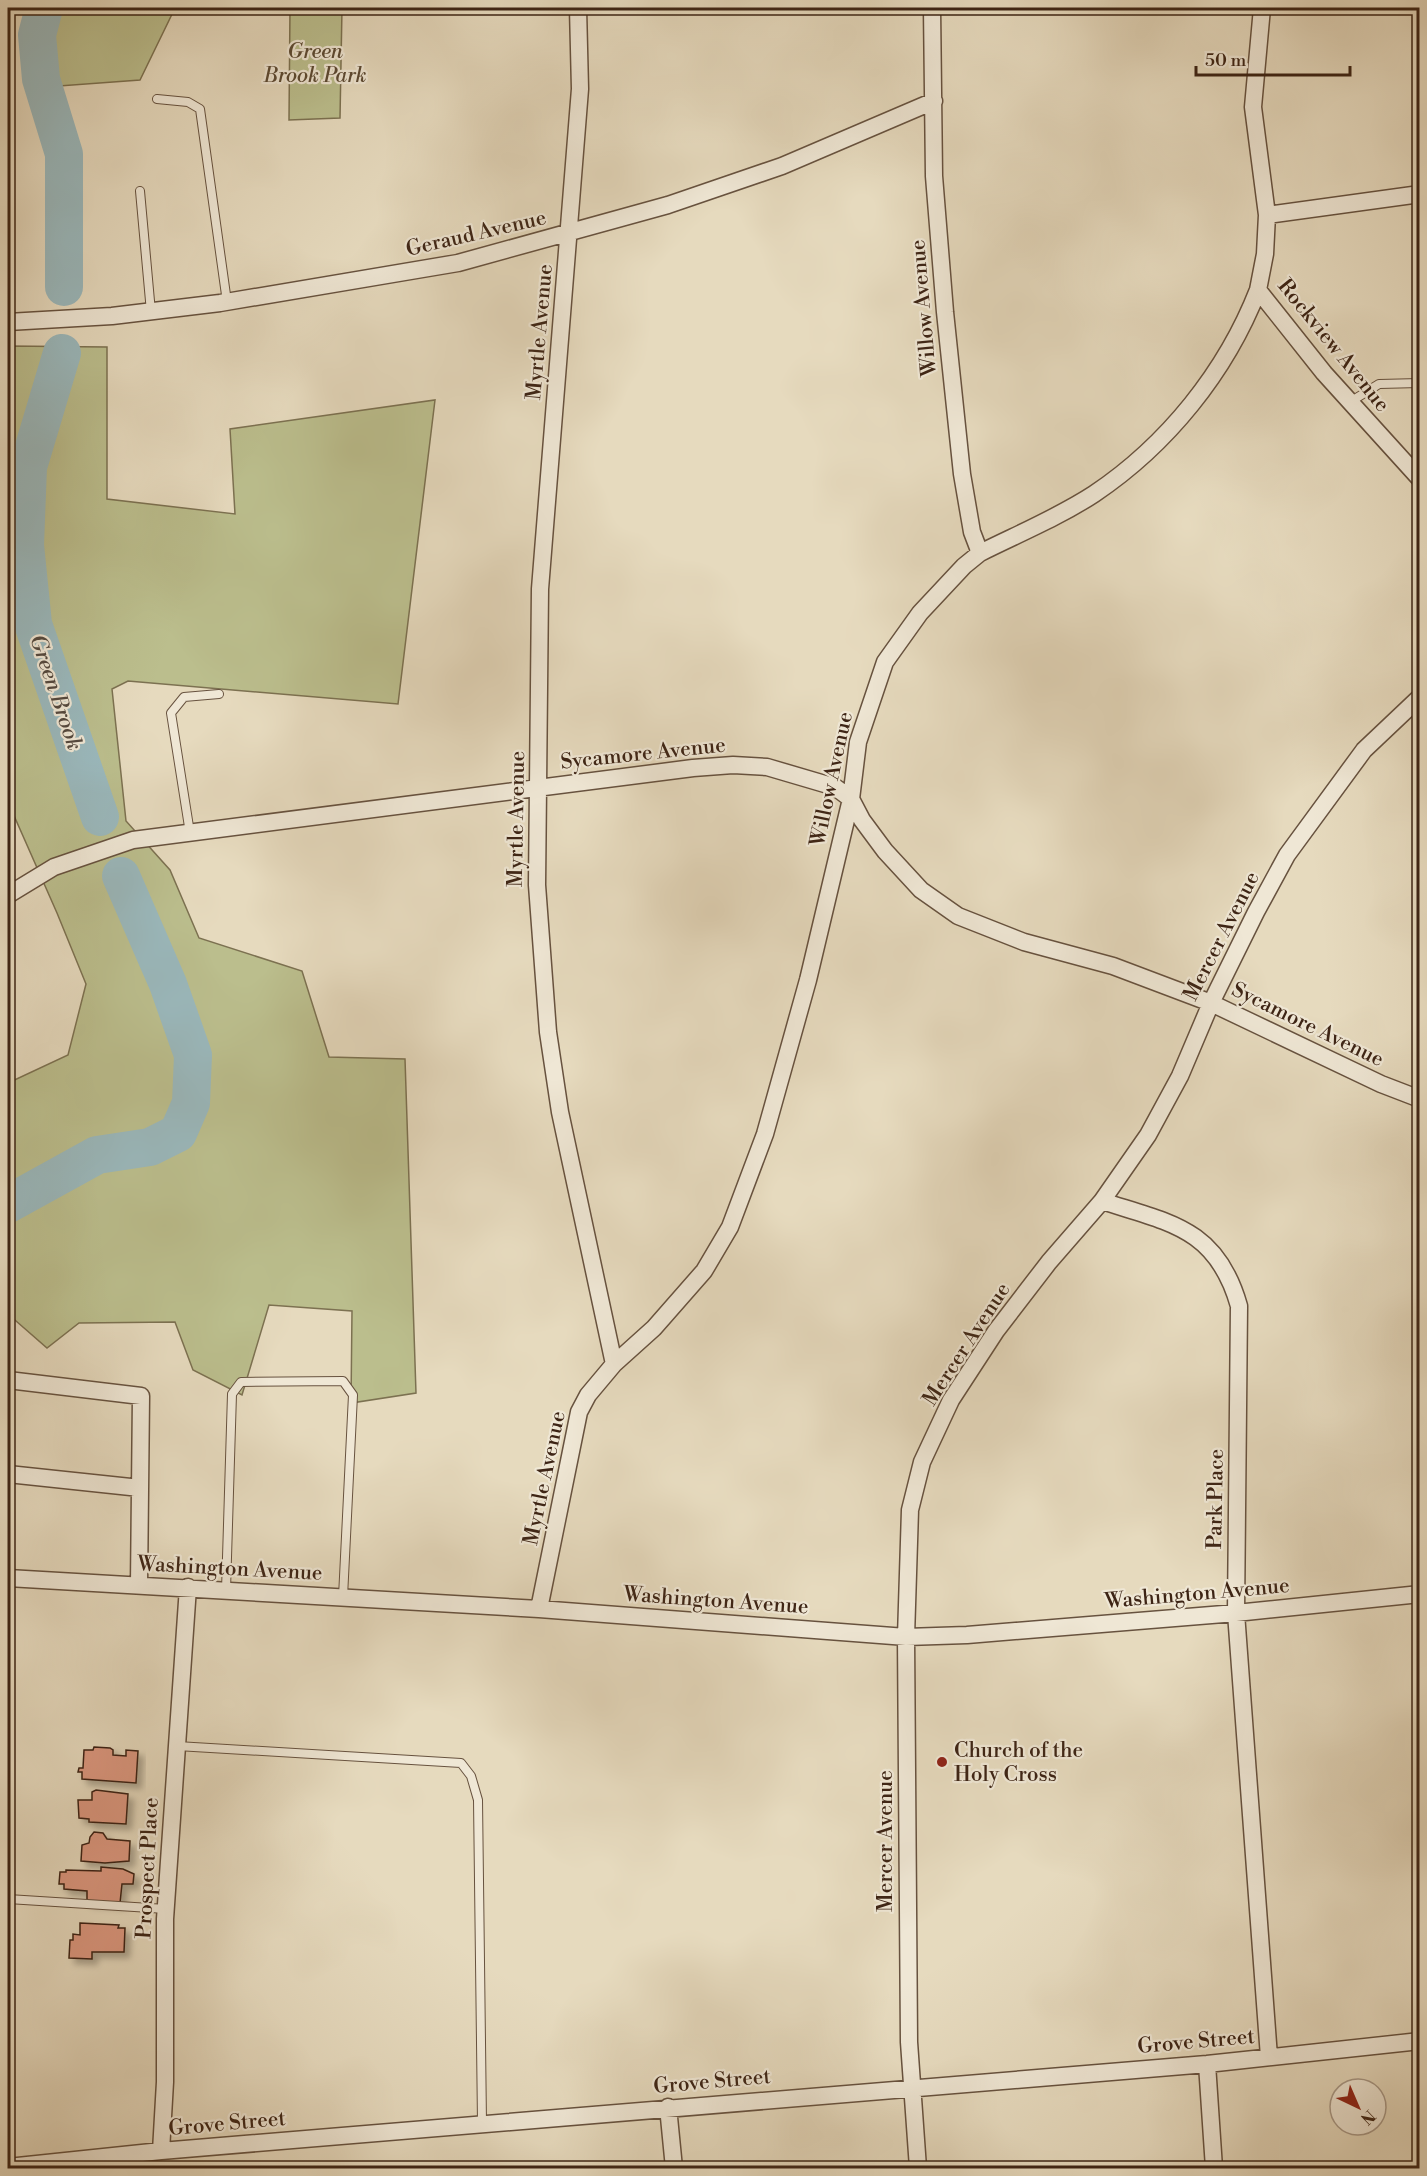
<svg xmlns="http://www.w3.org/2000/svg" width="1427" height="2176" viewBox="0 0 1427 2176" font-family="'Libre Bodoni',serif">
	<style>
		.green { fill: #bbbe8d; stroke: #7c7151; stroke-width: 1.5 }
		.lines { fill: none; stroke-linecap: round; stroke-linejoin: round }
		.river { stroke: #9ab8bc; stroke-width: 38 }
		.building { fill: #db977f; stroke: #3d2415; stroke-width: 1.5; filter: url(#shadow) }
		.service-casing { stroke: #67523f; stroke-width: 10 }
		.minor-casing { stroke: #67523f; stroke-width: 19 }
		.service { stroke: #efe7d5; stroke-width: 8 }
		.minor { stroke: #efe7d5; stroke-width: 16 }
		.poi-dot { fill: #8f2418; stroke: #efe7d5; stroke-width: 2 }
		.labels { text-anchor: middle; stroke-width: 4.5; stroke-linejoin: round; paint-order: stroke }
		.park-label { font-size: 21px; font-style: italic; fill: #5c4a33; stroke: #efe7d5 }
		.street-label { font-size: 21px; fill: #3d2415; stroke: #efe7d5 }
		.poi-label { font-size: 21px; fill: #3d2415; stroke: #efe7d5; text-anchor: start }
		.water-label { font-size: 22px; font-style: italic; fill: #54493f; stroke: #efe7d5 }
	</style>
	<defs>
		<filter id="shadow"><feDropShadow dx="5.5" dy="5.5" stdDeviation="3" flood-color="#0004"/></filter>
	</defs>
	<rect width="100%" height="100%" fill="#e6dabe"/>
	<filter id="stains"><feTurbulence type="fractalNoise" baseFrequency=".00333" numOctaves="4"/><feColorMatrix values="0 0 0 0 .2 0 0 0 0 .09 0 0 0 0 .02 0 0 0 .5 -.17"/></filter>
	<radialGradient id="worn" r=".72"><stop offset=".6" stop-color="#630" stop-opacity="0"/><stop offset="1" stop-color="#630" stop-opacity=".3"/></radialGradient>
	<path class="green" d="M28,8H175L140,80L32,88Z
		M290,8H342L340,118L289,120Z
		M8,346L107,347V499L235,514L230,429L435,400L398,704L128,681L112,689L126,821L170,870L199,938L302,971L329,1057L405,1059L416,1393L351,1403L352,1311L269,1305L242,1395L193,1370L175,1322L79,1323L47,1348L8,1314V1083L68,1055L86,984L57,913L8,802Z"/>
	<g class="lines">
		<path class="river" d="M44,8L37,35L41,79L64,154V287
			M62,353L28,467L25,545L33,624L100,817
			M8,1204L97,1155L150,1147L178,1133L191,1103L193,1055L168,984L121,876"/>
	</g>
	<path class="building" d="M94,1747L110,1748L113,1750V1755L126,1756V1750L138,1751L136,1783L82,1779V1772H78L79,1768H83L84,1750H93Z
		M96,1790L128,1794L126,1824L89,1822V1819L79,1818L78,1800H92V1792Z
		M94,1832L103,1833L107,1839L130,1841L129,1861L105,1863L81,1861L82,1845L89,1843L90,1837Z
		M101,1867L123,1869L134,1874L133,1884H122L120,1903L87,1901V1891L64,1889V1884H59L60,1872H66V1870L101,1871Z
		M80,1923L119,1925L118,1928H125L124,1952H92V1959L69,1958L70,1940H73V1934L80,1935Z"/>
	<g class="lines">
		<defs>
			<path id="service" d="M157,99L188,102L200,109L227,302
				M140,191L151,312
				M1350,402L1379,384L1420,383
				M190,833L171,713L184,697L219,694
				M226,1590L232,1394L241,1382L343,1381L353,1395L343,1597
				M177,1746L461,1763L471,1776L478,1800L482,2123
				M8,1899L166,1909"/>
			<path id="minor" d="M932,8L934,176L945,312L962,474L972,532L980,553
				M1262,8L1253,107L1267,215L1265,254L1258,290L1324,373L1420,479
				M1267,215L1420,194
				M8,322L112,316L220,303L458,263L668,205L782,166L934,101
				M8,895L54,867L133,840L693,768L733,765L767,767L835,787L851,799L862,820L885,851L921,890L958,916L1024,942L1113,966L1211,1003L1381,1084L1420,1099
				M1102,1201C1170,1223 1217,1228 1239,1306L1236,1613L1269,2057
				M614,1364L654,1328L704,1271L730,1227L765,1134L808,980L851,799L858,742L885,662L920,613L964,566L980,553C1018,534 1059,517 1094,494C1167,445 1226,372 1258,290
				M8,1380L141,1396L139,1585
				M8,1474L140,1488
				M8,1578L539,1609L906,1637L967,1635L1236,1613L1420,1594
				M539,1609L579,1412L588,1395L614,1364L560,1112L548,1032L537,885L540,589L580,89L578,8
				M1207,2064L1214,2168
				M668,2107L674,2168
				M161,2151L165,2082V1919L188,1587
				M8,2167L161,2151L1207,2064L1420,2041
				M918,2168L909,2042L906,1637L910,1510L922,1462L951,1400L996,1331L1049,1262L1102,1201L1148,1135L1180,1076L1211,1003L1256,912L1287,855L1364,750L1420,697"/>
		</defs>
		<use href="#service" class="service-casing"/>
		<use href="#minor" class="minor-casing"/>
		<use href="#service" class="service"/>
		<use href="#minor" class="minor"/>
	</g>
	<circle class="poi-dot" cx="942" cy="1762" r="6"/>
	<g class="labels">
		<g class="park-label">
			<text x="315" y="58">Green<tspan x="315" dy="24">Brook Park</tspan></text>
		</g>
		<g class="street-label">
			<text transform="translate(476 233) rotate(-13)" y="7">Geraud Avenue</text>
			<text transform="translate(923 308) rotate(-95)" y="7">Willow Avenue</text>
			<text transform="translate(539 332) rotate(-85)" y="7">Myrtle Avenue</text>
			<text transform="translate(1334 345) rotate(51)" y="7">Rockview Avenue</text>
			<text transform="translate(643 753) rotate(-6)" y="7">Sycamore Avenue</text>
			<text transform="translate(831 779) rotate(-78)" y="7">Willow Avenue</text>
			<text transform="translate(516 819) rotate(-89)" y="7">Myrtle Avenue</text>
			<text transform="translate(1221 936) rotate(-63)" y="7">Mercer Avenue</text>
			<text transform="translate(1308 1024) rotate(26)" y="7">Sycamore Avenue</text>
			<text transform="translate(966 1344) rotate(-57)" y="7">Mercer Avenue</text>
			<text transform="translate(544 1478) rotate(-78)" y="7">Myrtle Avenue</text>
			<text transform="translate(1215 1499) rotate(-89)" y="7">Park Place</text>
			<text transform="translate(230 1568) rotate(3)" y="7">Washington Avenue</text>
			<text transform="translate(1197 1593) rotate(-5)" y="7">Washington Avenue</text>
			<text transform="translate(716 1600) rotate(4)" y="7">Washington Avenue</text>
			<text transform="translate(885 1841) rotate(-90)" y="7">Mercer Avenue</text>
			<text transform="translate(147 1868) rotate(-87)" y="7">Prospect Place</text>
			<text transform="translate(1196 2041) rotate(-5)" y="7">Grove Street</text>
			<text transform="translate(712 2081) rotate(-5)" y="7">Grove Street</text>
			<text transform="translate(227 2123) rotate(-5)" y="7">Grove Street</text>
		</g>
		<g class="poi-label">
			<text x="954" y="1757">Church of the<tspan x="954" dy="24">Holy Cross</tspan></text>
		</g>
		<g class="water-label">
			<text transform="translate(57 692) rotate(71)" y="8">Green Brook</text>
		</g>
	</g>
	<rect width="1427" height="2176" fill="none" stroke="#e6dabe" stroke-width="30"/>
	<rect x="9" y="9" width="1409" height="2158" fill="none" stroke="#3d2415" stroke-width="3"/>
	<rect x="15" y="15" width="1397" height="2146" fill="none" stroke="#3d2415" stroke-width="1.5"/>
	<g transform="translate(1358 2107) rotate(136)"><circle r="28" fill="#efe7d5" stroke="#a89988" stroke-width="1.5"/>
	<path d="M0-4.5L10 22L0 15L-10 22Z" fill="#8f2418"/>
	<text y="-9" font-size="16" font-weight="bold" text-anchor="middle" fill="#3d2415">N</text>
	</g>
	<path d="M1196 66v9h154v-9" fill="none" stroke="#3d2415" stroke-width="3"/>
	<text x="1205" y="66" font-size="18" fill="#3d2415" stroke="#efe7d5" stroke-width="4.5" paint-order="stroke">50 m</text>
	<rect width="100%" height="100%" filter="url(#stains)"/>
	<rect width="100%" height="100%" fill="url(#worn)"/>
</svg>
